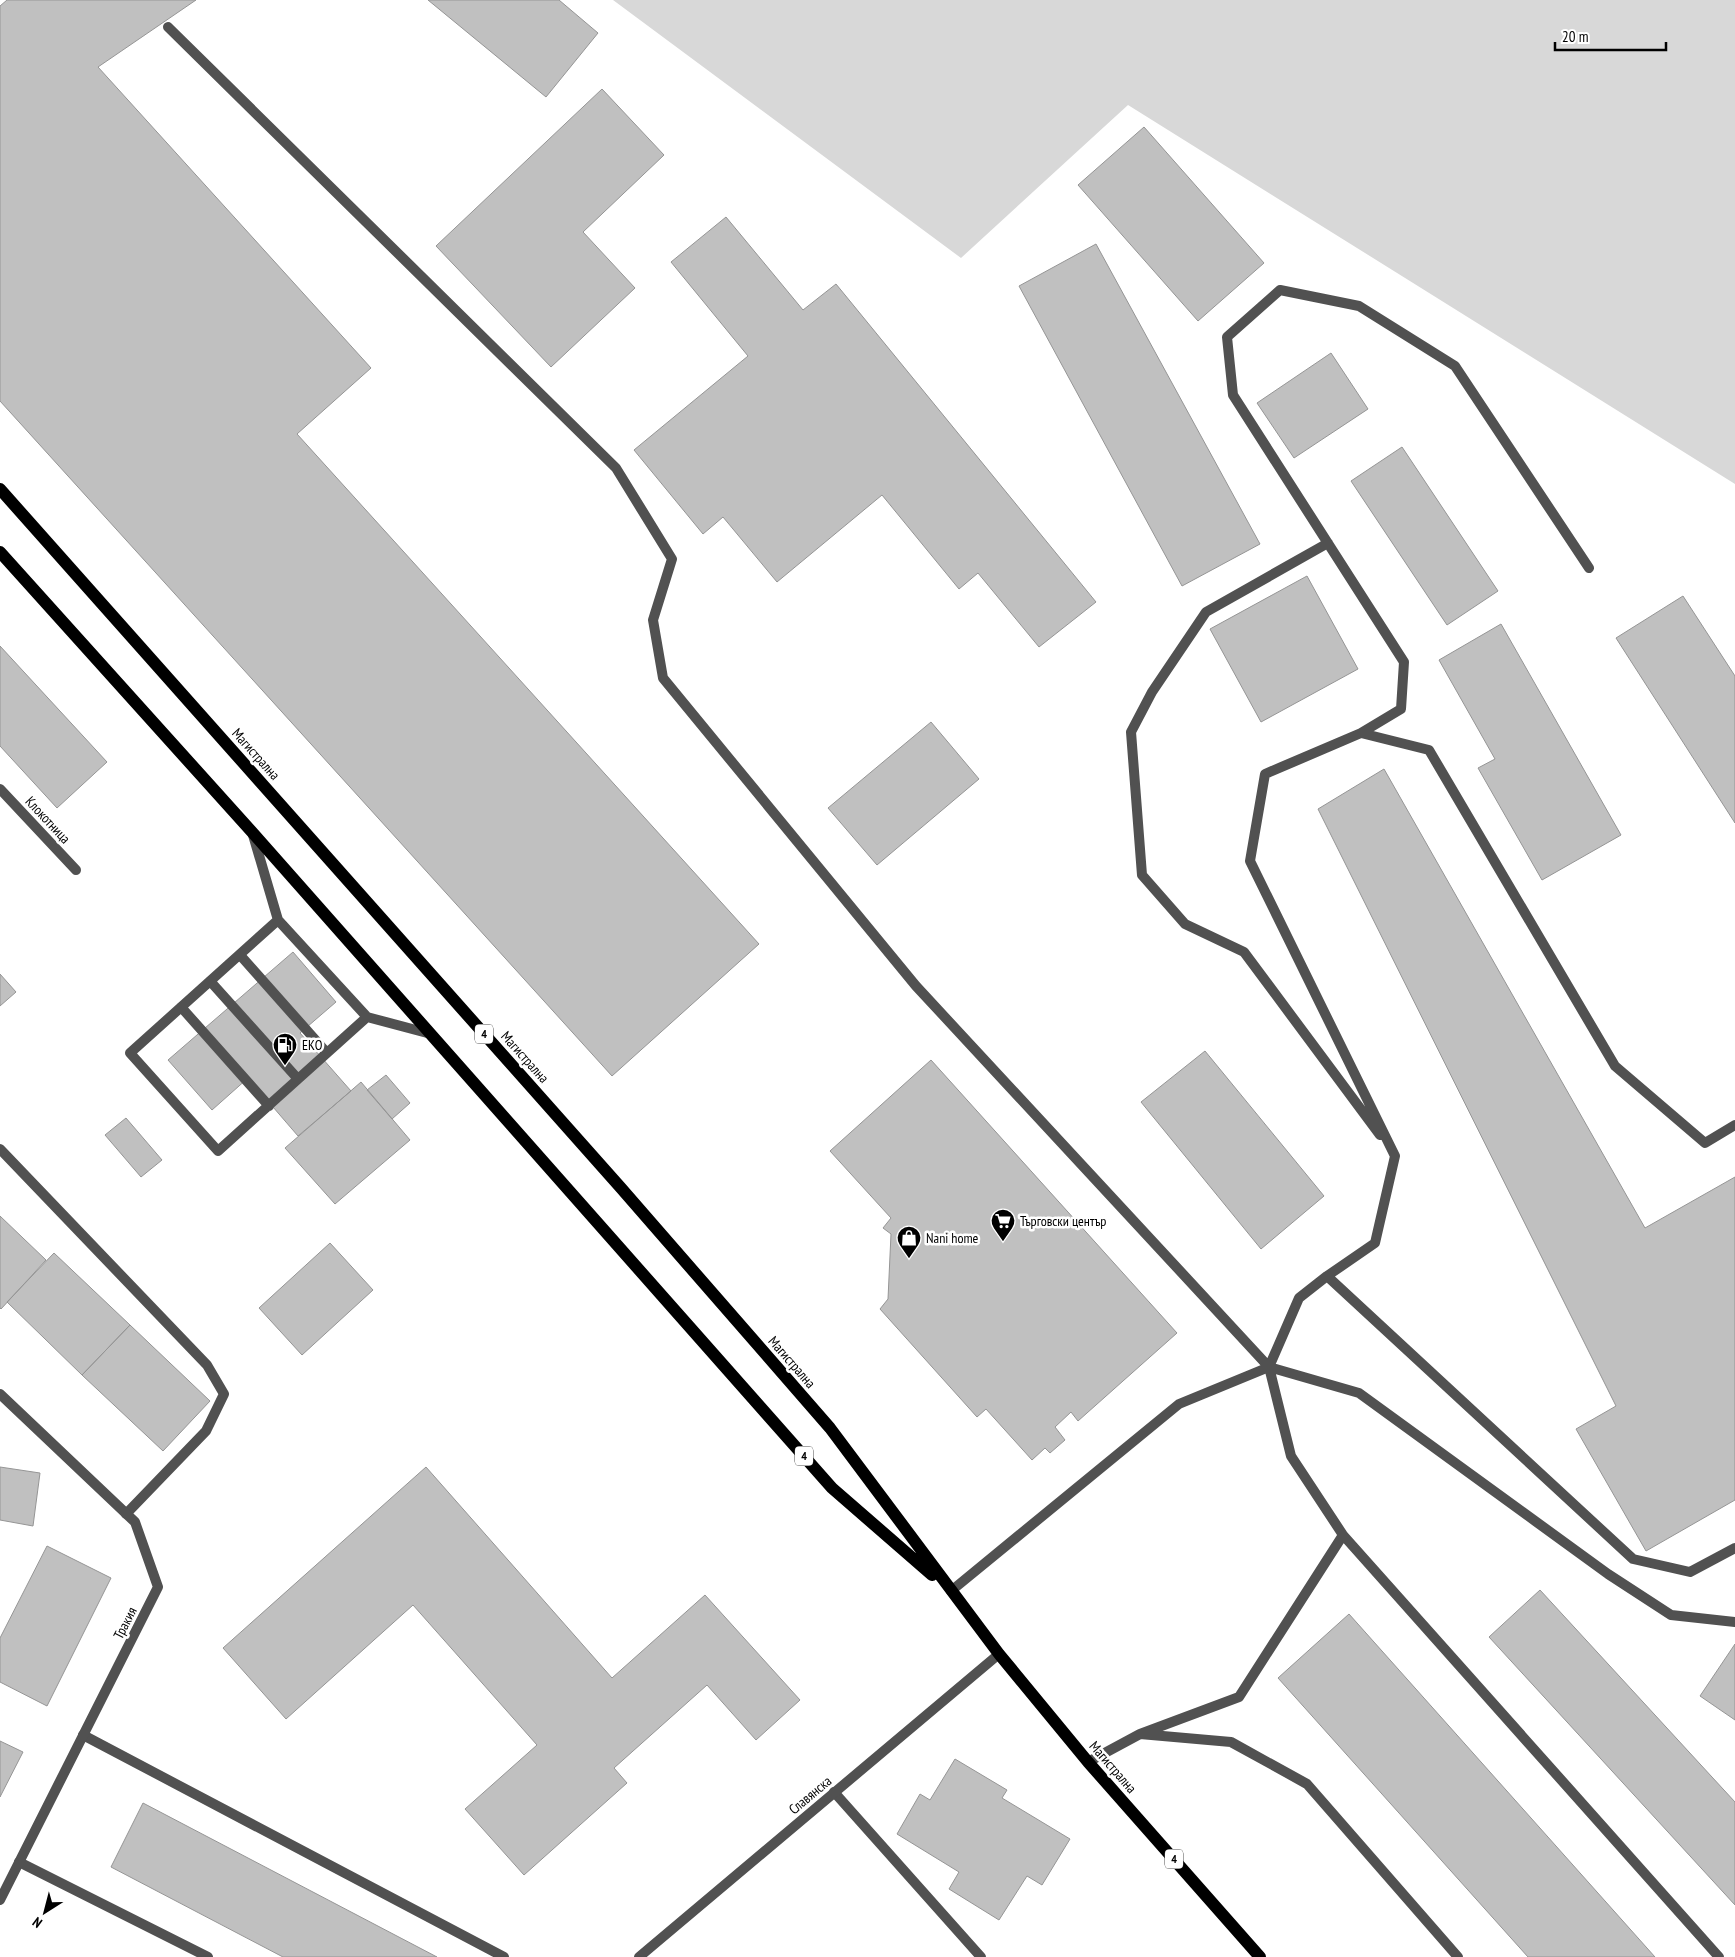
<svg xmlns="http://www.w3.org/2000/svg" width="1735" height="1957" viewBox="0 0 1735 1957" font-family="'PT Sans Narrow',sans-serif">
	<style>
		.green { fill: #d8d8d8 }
		.building { fill: #c0c0c0; stroke: #959595 }
		.lines { fill: none; stroke-linecap: round; stroke-linejoin: round }
		.lane { stroke: #515151; stroke-width: 10 }
		.street { stroke: #515151; stroke-width: 10 }
		.primary { stroke: #000; stroke-width: 12 }
		.labels { text-anchor: middle; stroke-width: 5; stroke-linejoin: round; paint-order: stroke }
		.shield { fill: #fff; stroke: #4c4c4c; stroke-width: 1 }
		.shield-label { font-size: 12px; font-weight: bold; fill: #000 }
		.street-label { font-size: 14px; fill: #000; stroke: #fff }
		.poi-label { font-size: 14px; fill: #000; stroke: #fff; text-anchor: start }
	</style>
	<rect width="100%" height="100%" fill="#fff"/>
	<path class="green" d="M613,0H1735V484L1128,105L961,258Z"/>
	<path class="building" d="M7,0H196L98,67L371,368L297,434L759,944L612,1076L0,401V6Z
		M428,0H559L598,33L546,97Z
		M602,89L664,155L583,232L635,288L551,367L436,246Z
		M1144,127L1264,263L1198,321L1078,185Z
		M726,217L803,310L836,284L1096,602L1039,647L978,573L959,589L882,495L777,582L723,517L703,534L634,450L748,356L671,262Z
		M1096,244L1260,544L1182,586L1019,286Z
		M1331,353L1368,409L1294,458L1257,403Z
		M1402,447L1498,591L1447,625L1351,481Z
		M1307,576L1358,669L1261,722L1210,629Z
		M1683,596L1735,676V823L1616,638Z
		M1501,624L1621,835L1542,880L1478,768L1495,759L1439,660Z
		M0,646L107,762L57,808L0,746Z
		M931,722L979,779L877,865L828,808Z
		M1384,769L1645,1228L1735,1177V1500L1646,1551L1576,1429L1616,1406L1318,809Z
		M293,952L336,1002L300,1033L351,1091L298,1136L248,1078L212,1110L168,1060Z
		M0,974L16,992L0,1006Z
		M1205,1051L1324,1196L1261,1249L1141,1102Z
		M931,1060L1177,1333L1078,1421L1071,1412L1055,1427L1065,1440L1050,1453L1045,1448L1032,1460L986,1409L977,1417L880,1309L888,1299L891,1234L883,1228L891,1218L830,1151Z
		M386,1075L410,1103L392,1119L367,1090Z
		M361,1082L410,1140L335,1204L285,1148Z
		M126,1118L162,1160L141,1177L105,1135Z
		M0,1216L46,1260L1,1309L0,1308Z
		M330,1243L373,1290L302,1355L259,1308Z
		M54,1253L130,1325L82,1375L7,1302Z
		M130,1325L210,1401L163,1451L82,1375Z
		M0,1467L40,1473L33,1526L0,1520Z
		M426,1467L612,1678L705,1595L800,1700L756,1740L707,1685L614,1768L627,1783L524,1875L465,1809L537,1745L413,1605L286,1719L223,1648Z
		M47,1546L111,1578L47,1706L0,1682V1638Z
		M1540,1590L1735,1802V1905L1489,1637Z
		M1349,1614L1655,1957H1528L1278,1678Z
		M1735,1644V1720L1700,1696Z
		M0,1741L23,1752L0,1797Z
		M955,1759L1007,1790L1002,1798L1070,1839L1042,1885L1027,1876L999,1920L949,1889L959,1872L897,1834L920,1794L930,1800Z
		M143,1803L437,1957H283L111,1867Z"/>
	<g class="lines">
		<path class="lane" d="M168,27L616,468L672,559L653,620L663,678L916,986L1269,1367L1291,1456L1343,1535L1719,1957
			M1328,543L1206,612L1152,692L1131,732L1142,875L1185,924L1244,952L1380,1135
			M1361,733L1401,709L1404,662L1233,395L1227,337L1280,290L1359,306L1455,366L1589,568
			M253,835L278,920
			M240,955L327,1053
			M210,981L298,1079
			M181,1007L269,1106
			M367,1017L218,1151L130,1053L278,920L367,1017L431,1034
			M0,1149L207,1365L224,1394L206,1431L126,1514
			M1327,1276L1633,1559L1690,1572L1735,1548
			M1269,1367L1299,1298L1327,1276L1375,1243L1395,1156L1250,861L1265,774L1361,733L1429,750L1615,1066L1705,1143L1735,1125
			M951,1591L1179,1404L1269,1367L1359,1393L1608,1574L1671,1615L1735,1622
			M1140,1734L1231,1742L1307,1784L1458,1957
			M83,1735L504,1957
			M1088,1762L1140,1734L1239,1697L1343,1535
			M834,1792L981,1957
			M19,1862L208,1957"/>
		<path class="street" d="M0,789L76,870
			M0,1394L135,1522L158,1587L0,1900
			M639,1957L999,1654"/>
		<path class="primary" d="M0,489L621,1188L830,1428L999,1654L1088,1762L1260,1957
			M0,552L252,832L832,1488L932,1575"/>
	</g>
	<defs>
		<symbol id="fuel-pin" viewBox="-11 -11 22 30"><path d="M0 17L-7.5 6A9.5 9.5 0 1 1 7.5 6Z" fill="#000" stroke="#fff"/><path d="M-5.5-6h7V0h2V4h1.3V-2.5L3-4.5l.8-.8L6-3V5H2.5V1h-1V6h-7ZM-4.2-4.7v3.2H.2V-4.7Z" fill="#fff"/></symbol>
		<symbol id="supermarket-pin" viewBox="-11 -11 22 30"><path d="M0 17L-7.5 6A9.5 9.5 0 1 1 7.5 6Z" fill="#000" stroke="#fff"/><path d="M-6-5.5h2.5l.6 2H6L4.5 2H-2.5L-4.4-4H-6ZM-1.5 3.2a1.3 1.3 0 1 0 .1 0ZM3 3.2a1.3 1.3 0 1 0 .1 0Z" fill="#fff"/></symbol>
		<symbol id="shop-pin" viewBox="-11 -11 22 30"><path d="M0 17L-7.5 6A9.5 9.5 0 1 1 7.5 6Z" fill="#000" stroke="#fff"/><path d="M-5-2.5h2.3a2.7 3.5 0 0 1 5.4 0H5L5.5 6h-11ZM-1.5-2.5h3a1.5 2.3 0 0 0-3 0Z" fill="#fff"/></symbol>
	</defs>
	<g fill-rule="evenodd">
		<use href="#fuel-pin" x="271" y="1031" width="28" height="38"/>
		<use href="#supermarket-pin" x="989" y="1207" width="28" height="38"/>
		<use href="#shop-pin" x="895" y="1224" width="28" height="38"/>
	</g>
	<g class="labels">
		<g class="shield">
			<rect x="475" y="1024.5" width="18" height="19" rx="4"/>
			<rect x="795" y="1446.5" width="18" height="19" rx="4"/>
			<rect x="1165" y="1849.5" width="18" height="19" rx="4"/>
		</g>
		<g class="shield-label">
			<text x="484" y="1038">4</text>
			<text x="804" y="1460">4</text>
			<text x="1174" y="1863">4</text>
		</g>
		<g class="street-label">
			<text transform="translate(256 754) rotate(48)" y="5">Магистрална</text>
			<text transform="translate(48 820) rotate(47)" y="5">Клокотница</text>
			<text transform="translate(525 1057) rotate(48)" y="5">Магистрална</text>
			<text transform="translate(792 1362) rotate(49)" y="5">Магистрална</text>
			<text transform="translate(125 1623) rotate(-63)" y="5">Тракия</text>
			<text transform="translate(1113 1767) rotate(49)" y="5">Магистрална</text>
			<text transform="translate(810 1795) rotate(-40)" y="5">Славянска</text>
		</g>
		<g class="poi-label">
			<text x="302" y="1050">EKO</text>
			<text x="1020" y="1226">Търговски център</text>
			<text x="926" y="1243">Nani home</text>
		</g>
	</g>
	<g transform="translate(45 1912) rotate(216)" stroke="#ffffff" stroke-width="4" paint-order="stroke">
	<path d="M0-4L9 19L0 12L-9 19Z" fill="#000000"/>
	<text y="-8" font-size="14" font-weight="bold" text-anchor="middle" fill="#000000">N</text>
	</g>
	<path d="M1555 42v8h111v-8" fill="none" stroke="#000000" stroke-width="2.5"/>
	<text x="1562" y="42" font-size="15" fill="#000000" stroke="#ffffff" stroke-width="4" paint-order="stroke">20 m</text>
</svg>
